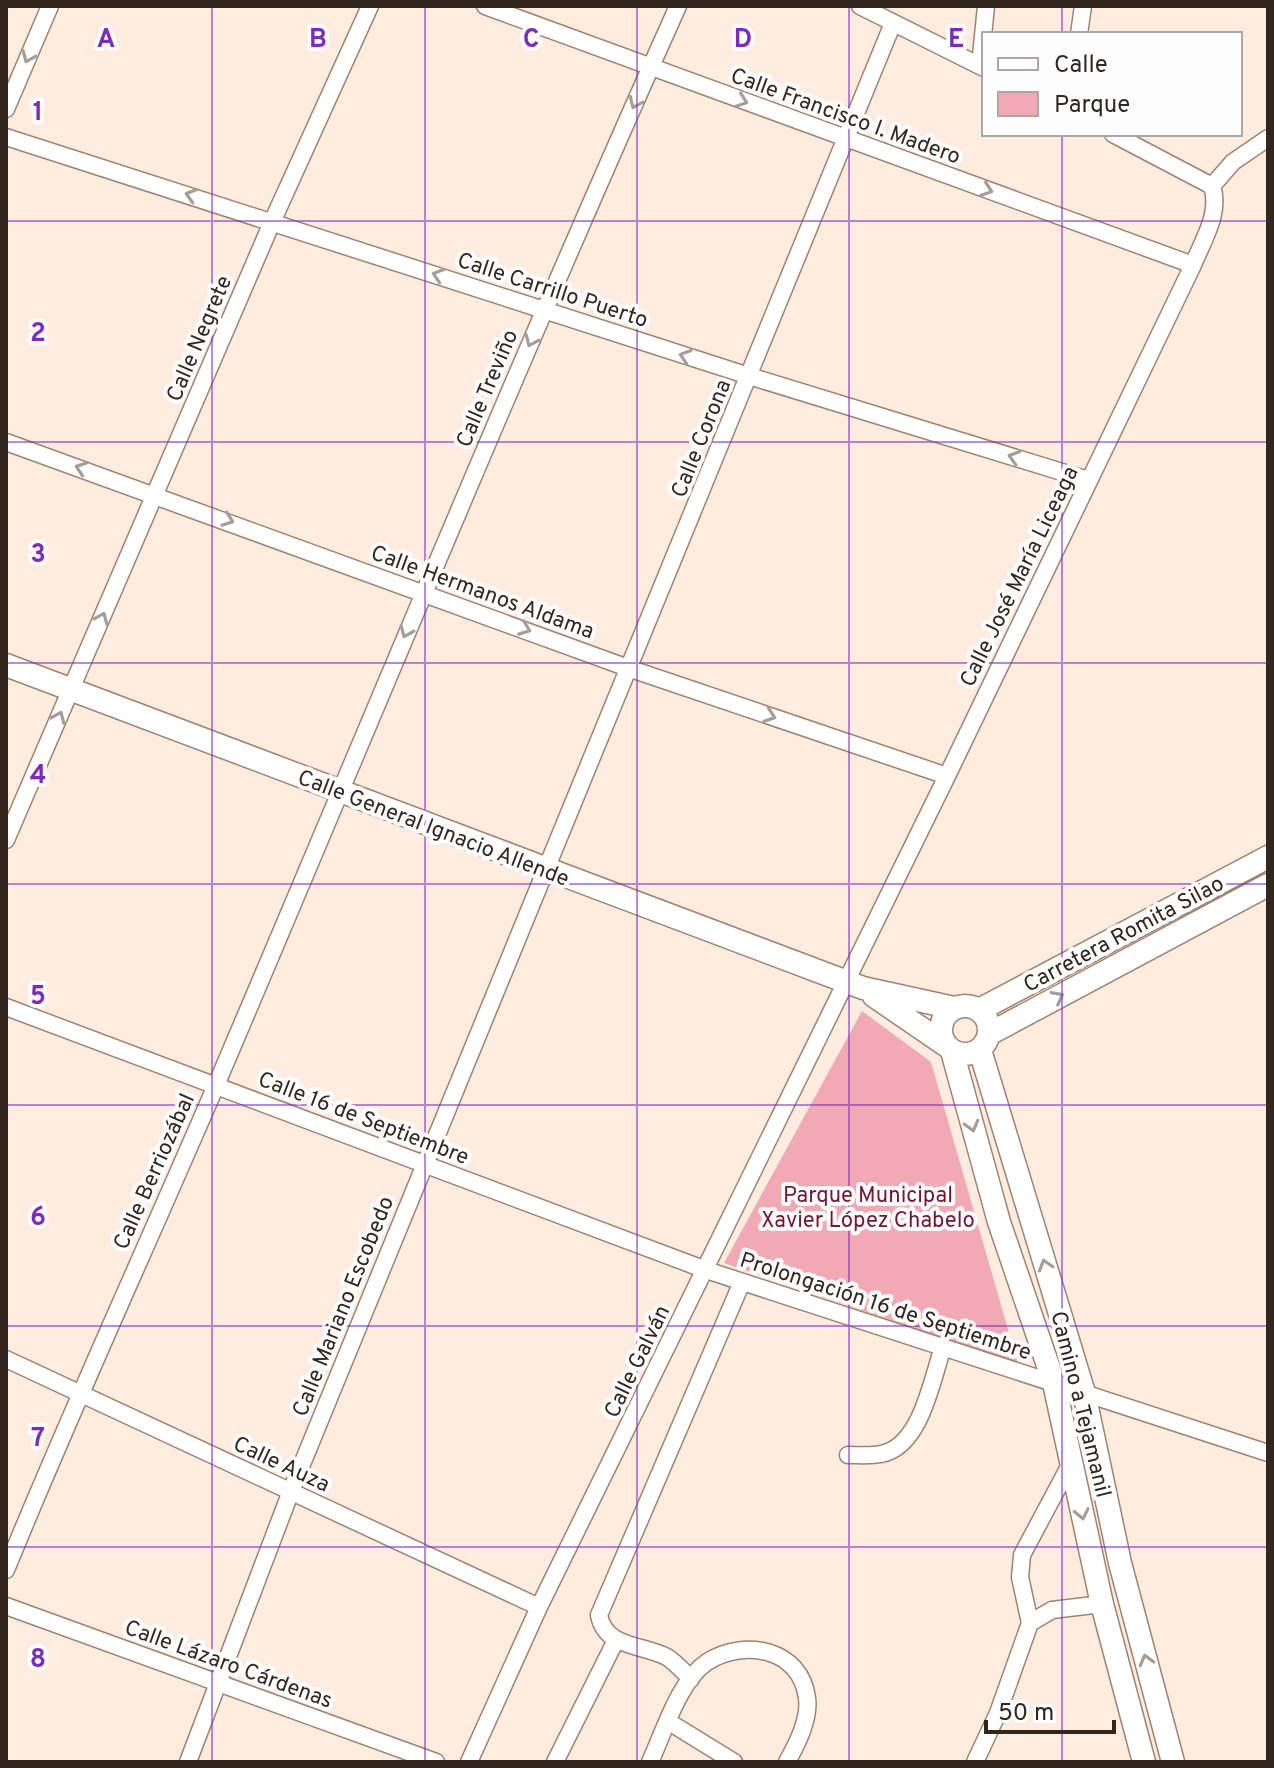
<svg xmlns="http://www.w3.org/2000/svg" width="1274" height="1768" viewBox="0 0 1274 1768" font-family="Overpass,sans-serif">
	<style>
		.green { fill: #f1a9b4 }
		.lines { fill: none; stroke-linecap: round; stroke-linejoin: round }
		.minor-casing { stroke: #9e8370; stroke-width: 19 }
		.major-casing { stroke: #9e8370; stroke-width: 25 }
		.minor { stroke: #fff; stroke-width: 16 }
		.major { stroke: #fff; stroke-width: 22 }
		.oneway { stroke: #a39e9a }
		.grid { fill: none; stroke: #7b2cbf; stroke-width: 2; stroke-opacity: 0.55 }
		.labels { text-anchor: middle; stroke-width: 8; stroke-linejoin: round; paint-order: stroke }
		.street-label { font-size: 22px; fill: #32271f; stroke: #fdfdfd }
		.park-label { font-size: 22px; fill: #721631; stroke: #fdfdfd }
		.grid-label { font-size: 26px; text-anchor: middle; font-weight: bold; fill: #7b2cbf; stroke: #fdfdfd; stroke-width: 8; stroke-linejoin: round; paint-order: stroke }
	</style>
	<rect width="100%" height="100%" fill="#feece0"/>
	<path class="green" d="M862,1011L931,1062L1018,1364L724,1263Z"/>
	<g class="lines">
		<defs>
			<path id="minor" d="M485,6L1193,265
				M860,6L984,68
				M1079,34L1083,6
				M980,66L986,6
				M6,109L50,6
				M1113,134L1212,186
				M6,137L749,376L1088,480
				M1212,186L1233,162L1268,138
				M6,442L628,668L947,776
				M6,840L273,220L370,6
				M6,1007L706,1270L1268,1453
				M6,1359L539,1607
				M848,1455C859,1455 871,1456 881,1454C921,1447 932,1379 943,1347
				M6,1570C73,1406 147,1246 217,1083C370,724 518,363 678,6
				M6,1606L436,1762
				M1030,1623L1052,1610L1102,1604
				M691,1679C683,1671 676,1663 667,1657C642,1644 605,1648 599,1615L742,1282
				M669,1722L734,1762
				M188,1762L291,1491L893,23
				M469,1762L539,1607L947,776L1193,265C1203,240 1221,213 1212,186
				M555,1762L616,1640
				M650,1762C664,1732 679,1681 707,1662C745,1638 801,1649 807,1698C810,1719 797,1744 787,1762
				M975,1762L998,1713L1030,1623L1020,1577L1022,1555L1071,1463"/>
			<path id="major" d="M6,665L863,988L954,1008
				M874,996L947,1046
				M941 1030a24 24 0 1 1 48 0a24 24 0 1 1-48 0Z
				M979,1010L1268,857
				M989,1034L1268,885
				M980,1050L1084,1393L1120,1563L1173,1762
				M952,1051L999,1222L1054,1383L1102,1604L1144,1762"/>
		</defs>
		<use href="#minor" class="minor-casing"/>
		<use href="#major" class="major-casing"/>
		<use href="#minor" class="minor"/>
		<use href="#major" class="major"/>
	</g>
	<defs><path id="oneway-chevron" d="M-2-3.5L2.5 0L-2 3.5" fill="none" stroke-width="1.6" stroke-linecap="round" stroke-linejoin="round" transform="scale(2)"/></defs>
	<g class="oneway">
		<use href="#oneway-chevron" transform="translate(28 57) rotate(113)"/>
		<use href="#oneway-chevron" transform="translate(742 101) rotate(20)"/>
		<use href="#oneway-chevron" transform="translate(635 103) rotate(114)"/>
		<use href="#oneway-chevron" transform="translate(987 190) rotate(20)"/>
		<use href="#oneway-chevron" transform="translate(191 195) rotate(-163)"/>
		<use href="#oneway-chevron" transform="translate(438 275) rotate(-162)"/>
		<use href="#oneway-chevron" transform="translate(531 341) rotate(113)"/>
		<use href="#oneway-chevron" transform="translate(685 356) rotate(-162)"/>
		<use href="#oneway-chevron" transform="translate(1014 457) rotate(-163)"/>
		<use href="#oneway-chevron" transform="translate(81 468) rotate(-161)"/>
		<use href="#oneway-chevron" transform="translate(228 520) rotate(20)"/>
		<use href="#oneway-chevron" transform="translate(102 618) rotate(-67)"/>
		<use href="#oneway-chevron" transform="translate(525 629) rotate(21)"/>
		<use href="#oneway-chevron" transform="translate(406 632) rotate(113)"/>
		<use href="#oneway-chevron" transform="translate(770 716) rotate(19)"/>
		<use href="#oneway-chevron" transform="translate(59 717) rotate(-67)"/>
		<use href="#oneway-chevron" transform="translate(1058 997) rotate(-28)"/>
		<use href="#oneway-chevron" transform="translate(972 1126) rotate(75)"/>
		<use href="#oneway-chevron" transform="translate(1045 1265) rotate(-107)"/>
		<use href="#oneway-chevron" transform="translate(1082 1514) rotate(78)"/>
		<use href="#oneway-chevron" transform="translate(1146 1660) rotate(-105)"/>
	</g>
	<path class="grid" d="M212,6V1762M425,6V1762M637,6V1762M849,6V1762M1062,6V34M1062,134V1762M6,221H1268M6,442H1268M6,663H1268M6,884H1268M6,1105H1268M6,1326H1268M6,1547H1268"/>
	<g class="labels">
		<g class="street-label">
			<text transform="translate(846 115) rotate(20)" y="8">Calle Francisco I. Madero</text>
			<text transform="translate(553 289) rotate(18)" y="8">Calle Carrillo Puerto</text>
			<text transform="translate(198 338) rotate(-67)" y="8">Calle Negrete</text>
			<text transform="translate(486 388) rotate(-67)" y="8">Calle Treviño</text>
			<text transform="translate(700 438) rotate(-68)" y="8">Calle Corona</text>
			<text transform="translate(1018 576) rotate(-64)" y="8">Calle José María Liceaga</text>
			<text transform="translate(483 591) rotate(20)" y="8">Calle Hermanos Aldama</text>
			<text transform="translate(434 827) rotate(21)" y="8">Calle General Ignacio Allende</text>
			<text transform="translate(1123 933) rotate(-28)" y="8">Carretera Romita Silao</text>
			<text transform="translate(364 1117) rotate(21)" y="8">Calle 16 de Septiembre</text>
			<text transform="translate(153 1171) rotate(-66)" y="8">Calle Berriozábal</text>
			<text transform="translate(886 1305) rotate(18)" y="8">Prolongación 16 de Septiembre</text>
			<text transform="translate(342 1306) rotate(-68)" y="8">Calle Mariano Escobedo</text>
			<text transform="translate(636 1361) rotate(-64)" y="8">Calle Galván</text>
			<text transform="translate(1082 1404) rotate(76)" y="8">Camino a Tejamanil</text>
			<text transform="translate(282 1463) rotate(25)" y="8">Calle Auza</text>
			<text transform="translate(229 1663) rotate(20)" y="8">Calle Lázaro Cárdenas</text>
		</g>
		<g class="park-label">
			<text x="868" y="1202">Parque Municipal<tspan x="868" dy="25">Xavier López Chabelo</tspan></text>
		</g>
	</g>
	<g class="grid-label">
		<text x="106" y="47">A</text>
		<text x="318" y="47">B</text>
		<text x="531" y="47">C</text>
		<text x="743" y="47">D</text>
		<text x="956" y="47">E</text>
		<text x="38" y="120">1</text>
		<text x="38" y="341">2</text>
		<text x="38" y="562">3</text>
		<text x="38" y="783">4</text>
		<text x="38" y="1004">5</text>
		<text x="38" y="1225">6</text>
		<text x="38" y="1446">7</text>
		<text x="38" y="1667">8</text>
	</g>
	<rect width="1274" height="1768" fill="none" stroke="#32271f" stroke-width="16"/>
	<rect x="982" y="32" width="260" height="104" fill="#fdfdfd" stroke="#aca7a4" stroke-width="2"/>
	<rect x="998" y="58" width="40" height="12" fill="#ffffff" stroke="#aca7a4" stroke-width="2"/>
	<text x="1054" y="72" font-size="24" fill="#32271f">Calle</text>
	<rect x="998" y="92" width="40" height="24" fill="#f1a9b4" stroke="#aca7a4" stroke-width="2"/>
	<text x="1054" y="112" font-size="24" fill="#32271f">Parque</text>
	<path d="M986 1720v12h128v-12" fill="none" stroke="#32271f" stroke-width="4"/>
	<text x="998" y="1720" font-size="24" fill="#32271f" stroke="#fdfdfd" stroke-width="6" paint-order="stroke">50 m</text>
</svg>
